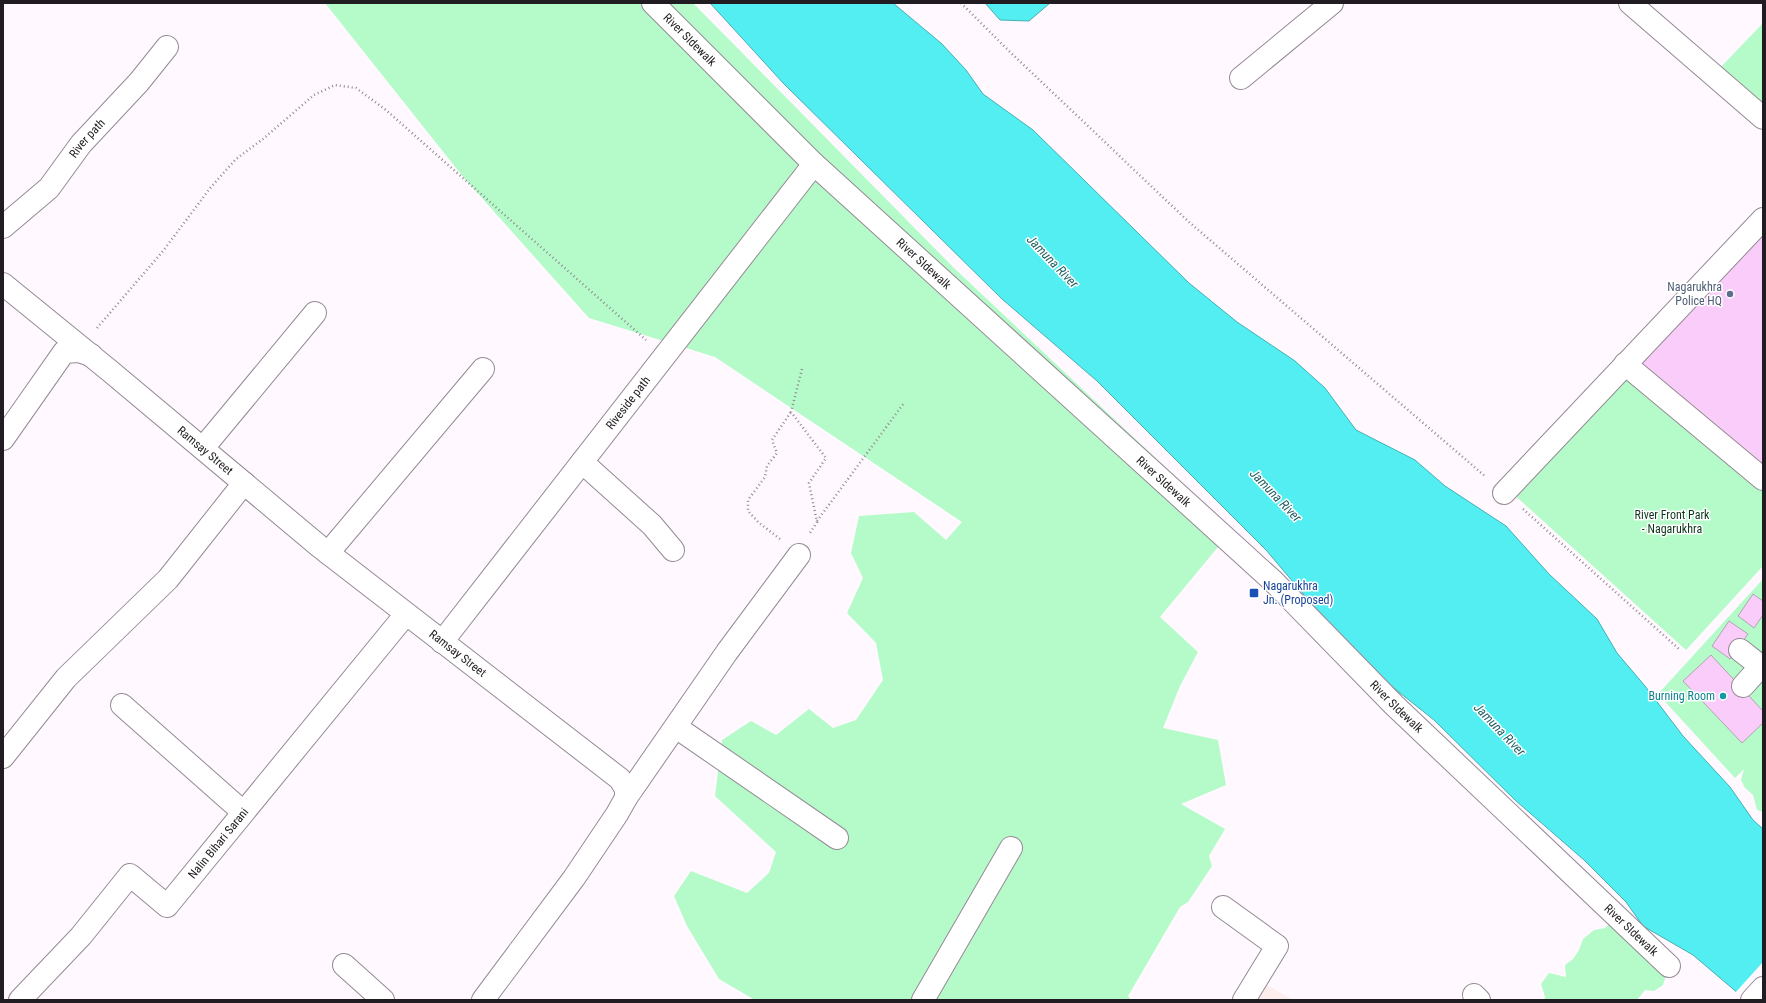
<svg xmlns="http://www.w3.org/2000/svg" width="1766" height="1003" viewBox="0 0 1766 1003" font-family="'Roboto Condensed',sans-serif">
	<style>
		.education { fill: #fdeded }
		.green { fill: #b5fbc9 }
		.water { fill: #53eef2; stroke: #44afb3 }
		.pier { fill: #fff9ff }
		.building { fill: #f9ccf9; stroke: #b0a4b0 }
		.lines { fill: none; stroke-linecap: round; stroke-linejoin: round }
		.minor-casing { stroke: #958995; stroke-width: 24 }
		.major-casing { stroke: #958995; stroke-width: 24 }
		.path { stroke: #8e898e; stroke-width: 2.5; stroke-dasharray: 1 3; stroke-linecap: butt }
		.minor { stroke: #fff; stroke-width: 22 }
		.major { stroke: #fff; stroke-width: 22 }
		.service-dot { fill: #5c6f8a; stroke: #fff; stroke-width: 1.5 }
		.transit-dot { fill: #1a4fb4; stroke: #fff; stroke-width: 1.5 }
		.culture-dot { fill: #0f9aa8; stroke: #fff; stroke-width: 1.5 }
		.labels { text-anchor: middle; stroke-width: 3; stroke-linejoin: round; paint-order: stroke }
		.street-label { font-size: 12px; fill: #211c21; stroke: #fff }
		.service-label { font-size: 12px; fill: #4e5e75; stroke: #fff; text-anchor: end }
		.park-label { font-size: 12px; fill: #0d351c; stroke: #fff }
		.transit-label { font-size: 12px; fill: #164399; stroke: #fff; text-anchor: start }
		.culture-label { font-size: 12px; fill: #0d838f; stroke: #fff; text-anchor: end }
		.water-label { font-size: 13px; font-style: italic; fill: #236163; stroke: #fff }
	</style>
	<rect width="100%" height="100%" fill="#fff9ff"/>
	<path class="education" d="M1265,984L1293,1000H1255Z"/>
	<path class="green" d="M325,3H693L953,267L1232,530L1160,617L1198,652L1180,686L1163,728L1218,740L1226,785L1181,804L1225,829L1209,856L1212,866L1188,902L1180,907L1128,996L1131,1000H755L719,979L687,926L674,896L691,871L747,893L769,873L776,852L715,796L722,740L751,721L776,735L809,709L833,728L856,720L883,680L876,643L847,613L863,578L851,553L859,516L914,512L946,540L962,522L715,357L589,318L464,178Z
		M1763,23V110L1717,71Z
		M1626,371L1763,485V566L1686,650L1511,492Z
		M1763,579V812L1757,810L1753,795L1745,788L1741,780L1744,769L1735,778L1658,694Z
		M1623,913L1666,975L1663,985L1654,991L1645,990L1637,1000H1544L1545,997L1541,984L1549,973L1566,977L1565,965L1573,959L1579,950L1583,939L1594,930L1605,928Z"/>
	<path class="water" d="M710,3H893L942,44L966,70L983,94L1033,130L1189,283L1237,322L1295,361L1325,388L1356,430L1415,460L1445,486L1506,526L1549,574L1597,619L1617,653L1645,686L1683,736L1730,787L1753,820L1763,829V1000H1746L1693,955L1643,926L1626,902L1584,860L1515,800L1434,720L1360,661L1266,550L1097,381L1002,299L784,84Z
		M985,3H1050L1029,21L1000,20Z"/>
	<path class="pier" d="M1763,962V1000H1743L1735,993Z"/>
	<path class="building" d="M1763,225V475L1632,363Z
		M1753,594L1763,601V615L1754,628L1738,616Z
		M1729,621L1748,634L1730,659L1712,646Z
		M1711,655L1763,711V723L1742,743L1683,681Z"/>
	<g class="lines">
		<defs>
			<g id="minor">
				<path id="s1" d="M653,3L814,164L1273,581L1394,705L1669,966"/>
				<path d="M1630,3L1763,118"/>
				<path d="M1241,78L1332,3"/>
				<path id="s2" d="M3,227L49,188L81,144L139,82L167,47"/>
				<path id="s3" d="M3,284L110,371L319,546L620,779L626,789V798L617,814L574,878L483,1000"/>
				<path d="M1625,364L1763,479"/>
				<path d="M3,439L64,352L79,351L91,355"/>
				<path d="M203,448L315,313"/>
				<path d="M582,462L652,525L673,550"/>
				<path d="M1504,493L1763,219"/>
				<path d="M328,553L483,369"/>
				<path id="s4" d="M442,642L814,164"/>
				<path d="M1740,650L1763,668"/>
				<path d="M1743,686L1763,664"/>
				<path d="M122,705L243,812"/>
				<path d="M676,727L837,838"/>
				<path d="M3,757L66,678L168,579L244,483"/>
				<path d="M626,798L727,652L799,555"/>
				<path d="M1223,907L1277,946L1244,1000"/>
				<path d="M344,965L383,1000"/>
				<path d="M1474,995L1479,1000"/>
				<path id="s5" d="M20,1000L81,936L130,875L167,906L406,614"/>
				<path d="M923,1000L1011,848"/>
			</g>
			<path id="major" d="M1752,1000L1763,988"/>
		</defs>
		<use href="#minor" class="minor-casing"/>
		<use href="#major" class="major-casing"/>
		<path class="path" d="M961,3L1010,52L1189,222L1486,477
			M97,328L163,251L211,187L236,159L263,139L314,95L335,85L356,88L386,110L646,340
			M802,369L791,412L826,458L809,483L817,522L810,533
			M1523,509L1679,649
			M817,521L904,403
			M780,539L758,522L748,511V500L765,477L767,466L777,453L772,440L791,412"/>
		<use href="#minor" class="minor"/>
		<use href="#major" class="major"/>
	</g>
	<circle class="service-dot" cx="1730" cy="294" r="4"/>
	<rect class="transit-dot" x="1249" y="588" width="10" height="10" rx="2"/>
	<circle class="culture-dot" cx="1723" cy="696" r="4"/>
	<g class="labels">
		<g class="street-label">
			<text dy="4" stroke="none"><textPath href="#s1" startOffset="52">River SIdewalk</textPath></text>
			<text dy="4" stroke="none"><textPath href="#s2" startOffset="123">River path</textPath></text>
			<text dy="4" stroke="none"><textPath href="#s1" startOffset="376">River SIdewalk</textPath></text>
			<text dy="4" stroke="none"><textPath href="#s4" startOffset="303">Riveside path</textPath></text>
			<text dy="4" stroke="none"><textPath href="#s3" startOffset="262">Ramsay Street</textPath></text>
			<text dy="4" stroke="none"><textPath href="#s1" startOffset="700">River SIdewalk</textPath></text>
			<text dy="4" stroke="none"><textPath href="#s3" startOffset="586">Ramsay Street</textPath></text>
			<text dy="4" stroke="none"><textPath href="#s1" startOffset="1024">River SIdewalk</textPath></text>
			<text dy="4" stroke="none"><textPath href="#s5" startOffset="296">Nalin Bihari Sarani</textPath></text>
			<text dy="4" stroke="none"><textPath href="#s1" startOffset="1348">River SIdewalk</textPath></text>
		</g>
		<g class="service-label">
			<text x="1722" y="291">Nagarukhra<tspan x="1722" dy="14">Police HQ</tspan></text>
		</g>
		<g class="park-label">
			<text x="1672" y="519">River Front Park<tspan x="1672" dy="14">- Nagarukhra</tspan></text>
		</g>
		<g class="transit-label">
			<text x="1263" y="590">Nagarukhra<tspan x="1263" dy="14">Jn. (Proposed)</tspan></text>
		</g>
		<g class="culture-label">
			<text x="1715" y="700">Burning Room</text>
		</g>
		<g class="water-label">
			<text transform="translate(1053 261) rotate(46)" y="5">Jamuna River</text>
			<text transform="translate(1276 495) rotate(46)" y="5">Jamuna River</text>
			<text transform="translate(1500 729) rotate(46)" y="5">Jamuna River</text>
		</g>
	</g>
	<rect width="1766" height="1003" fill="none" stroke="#211c21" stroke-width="8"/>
</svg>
